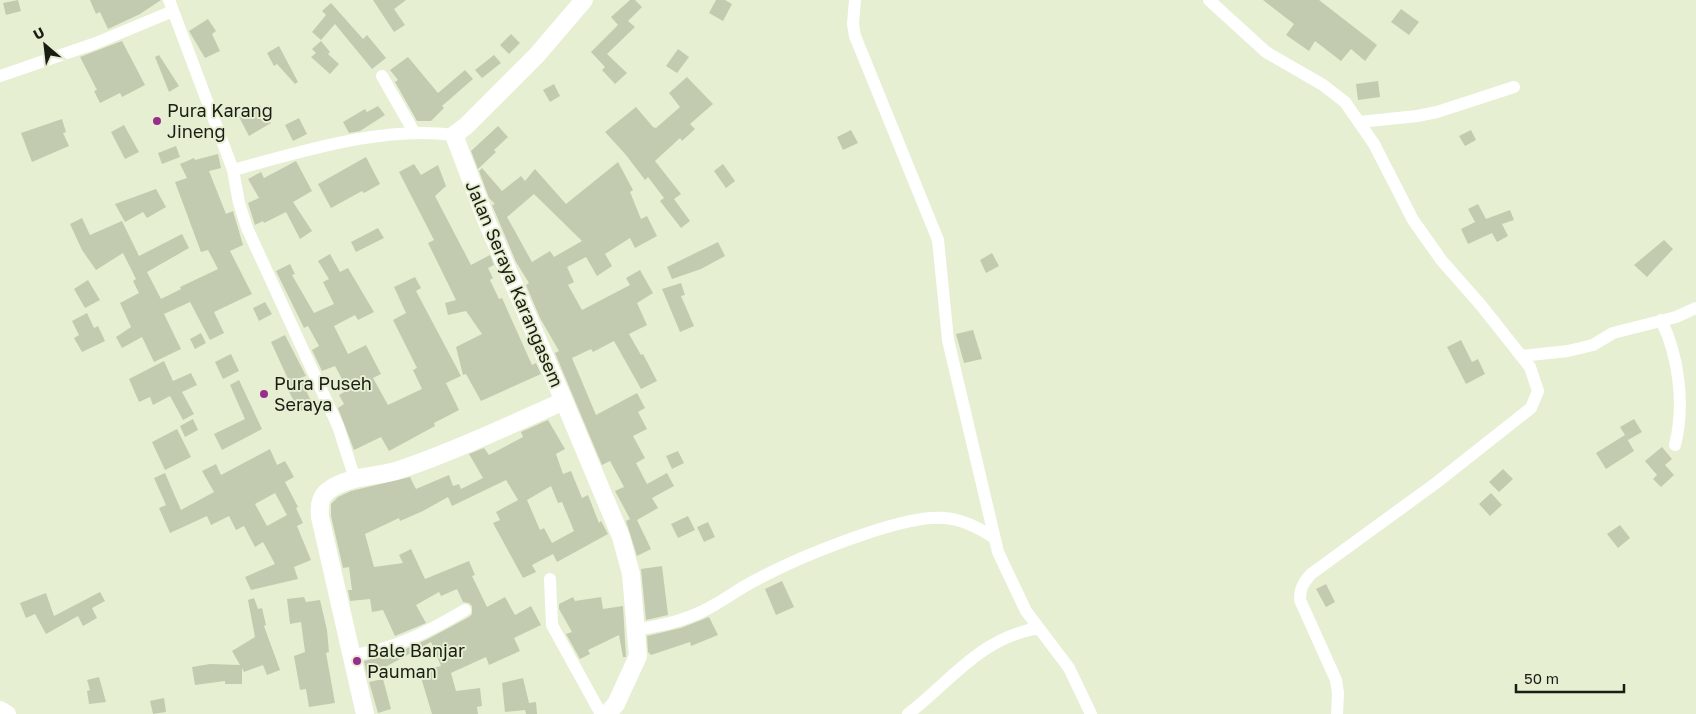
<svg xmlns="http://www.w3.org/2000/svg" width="1696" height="714" viewBox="0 0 1696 714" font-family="'Golos Text',sans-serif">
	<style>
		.building { fill: #c2cbaf; fill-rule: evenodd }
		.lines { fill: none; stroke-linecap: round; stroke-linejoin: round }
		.street { stroke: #fff; stroke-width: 12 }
		.secondary { stroke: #fff; stroke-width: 18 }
		.poi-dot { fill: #992d8e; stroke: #e6efd2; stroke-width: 2 }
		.labels { text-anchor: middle; stroke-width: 4; stroke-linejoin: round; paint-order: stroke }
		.poi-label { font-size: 18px; fill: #1a1d13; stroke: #e6efd2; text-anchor: start }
		.street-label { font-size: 18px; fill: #1a1d13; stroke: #e6efd2 }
	</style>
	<rect width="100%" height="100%" fill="#e6efd2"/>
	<path class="building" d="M18,0L21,11L6,15L3,3Z
		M90,0H161L140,14L108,29L100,12L96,14Z
		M373,0H406L394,9L405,25L394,32Z
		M630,0H635L642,7L628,21L635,27L607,54L627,73L615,84L602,70L605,67L591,52L618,25L611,17Z
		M716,0H725L732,4L723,21L709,13Z
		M1263,0H1319L1377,45L1365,61L1351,49L1341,61L1315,41L1309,51L1286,35L1294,24Z
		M331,3L363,39L367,35L386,58L372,69L335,24L321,40L312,32L326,15L322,11Z
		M1401,9L1419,22L1409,35L1391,22Z
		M208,19L216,31L212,34L220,51L205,58L189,31Z
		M511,34L520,43L509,54L500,45Z
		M122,41L145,85L122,97L120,93L100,103L94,91L97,90L80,57Z
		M321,41L330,52L328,54L339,64L330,74L311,57L316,53L312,49Z
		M279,46L298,82L295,84L277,64L274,66L267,53Z
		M678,49L689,57L677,73L666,66Z
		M159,55L179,86L169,92L155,57Z
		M494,55L501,63L482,78L475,70Z
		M408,57L438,93L465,70L473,79L442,106L444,108L431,121H417L395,82L398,80L390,70Z
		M687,77L713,104L690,124L695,129L682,141L680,138L655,161L681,194L674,199L690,221L681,228L660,201L664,198L648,177L645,180L626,155L605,132L636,107L653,127L656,128L680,107L669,93Z
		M1378,81L1380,97L1358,100L1356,84Z
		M554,84L560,96L550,102L543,90Z
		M260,105L271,123L249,136L239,117Z
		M378,106L385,115L360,131L349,133L343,122L365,109L367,112Z
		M299,118L307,134L293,141L285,125Z
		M62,119L66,132L63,133L69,146L32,162L21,133Z
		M124,125L139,152L125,159L111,132Z
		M498,126L508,137L494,150L496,152L478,169L471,151Z
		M851,130L858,143L843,150L837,137Z
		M1471,130L1476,140L1465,146L1459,136Z
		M176,146L180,157L162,164L158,153Z
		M218,154L221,168L209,171L226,214L233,211L243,245L230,251L252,294L214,312L224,333L210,340L190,302L164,314L181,349L154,362L142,337L122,348L116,337L131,327L120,303L139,293L133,281L136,279L123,253L96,270L82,250L70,224L82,218L90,235L122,221L139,256L182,234L189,248L147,272L161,299L181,289L180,287L218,269L208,250L201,252L175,182L187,178L180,164L194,158L195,160Z
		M366,157L380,184L364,193L362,191L331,208L318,184Z
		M296,161L312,191L293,202L312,231L300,239L286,212L264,223L263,221L255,225L248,203L259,198L248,179L261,172L264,178Z
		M618,162L633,190L630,192L641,219L647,216L657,236L635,248L630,238L605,254L612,266L597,276L586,257L567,267L574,282L568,285L582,310L630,285L626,278L640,270L653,293L637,303L647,325L629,334L641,355L643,354L657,381L641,389L614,341L593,352L591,349L572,358L596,415L637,393L645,408L638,412L647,429L633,436L645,458L636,463L647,484L667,473L674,486L652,498L658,508L637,520L651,549L637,556L626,521L630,519L615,491L624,487L610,461L602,465L555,353L559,351L540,318L526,285L529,283L516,262L492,205L495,204L489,198L479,171L482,168L502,191L521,176L525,181L535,169L566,204ZM534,194L582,241L554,257L550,251L532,262L507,217Z
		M414,164L421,175L438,165L446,186L435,196L471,265L490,255L494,265L488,268L493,278L490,280L499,299L502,298L532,365L536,363L541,374L481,401L466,374L463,375L456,347L482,334L466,311L448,315L445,303L456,300L428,243L434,240L399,172Z
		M723,164L735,181L726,188L714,171Z
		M156,189L166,207L147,218L143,212L125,222L115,204Z
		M1478,204L1486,219L1510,210L1514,220L1502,224L1508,236L1497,242L1492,233L1468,244L1461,229L1475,222L1468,209Z
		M378,228L384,238L356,252L351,242Z
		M1664,240L1673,249L1647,277L1634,265Z
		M718,242L725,256L701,269L672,279L667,267Z
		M992,253L999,266L986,273L980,260Z
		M330,254L340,272L348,268L374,312L358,320L355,315L334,326L348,354L366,345L381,374L373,378L388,405L422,389L413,370L417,368L393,320L406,313L394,287L415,277L421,288L416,291L461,376L446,383L459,410L434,423L435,426L389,451L381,437L354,450L338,408L344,404L339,395L348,390L335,366L322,371L312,350L319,346L308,326L304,328L276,271L290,264L295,274L292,275L314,313L334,304L323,282L329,279L318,261Z
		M88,280L100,300L85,308L74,289Z
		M681,283L685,295L681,296L694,326L680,332L662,289Z
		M265,302L272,314L259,321L253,308Z
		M87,313L94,328L98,326L105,341L82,352L74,338L79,335L72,321Z
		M973,330L982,359L964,363L956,334Z
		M201,333L206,343L195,349L190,339Z
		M285,335L306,376L300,378L313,405L299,412L284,381L288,379L271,342Z
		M1461,340L1472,362L1478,359L1485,374L1466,384L1447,347Z
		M231,354L239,371L223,379L215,362Z
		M164,361L173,381L191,373L197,385L182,392L194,414L183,420L170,396L153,405L150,397L139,402L129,379Z
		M239,380L262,429L222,450L214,434L245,419L230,385Z
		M193,419L198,430L185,437L180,426Z
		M1634,419L1642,432L1628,440L1620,427Z
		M548,420L565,449L556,454L563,474L571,471L582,498L588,495L599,523L601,521L608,534L557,562L553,554L532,565L536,572L523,578L493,523L500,520L496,512L518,500L506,480L452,506L448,497L423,511L400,521L399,518L365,534L374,567L403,563L399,555L411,549L425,579L469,561L475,575L472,576L487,607L505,597L515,615L531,606L541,625L514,638L520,651L489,665L486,657L451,673L456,691L480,688L482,706L477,707L478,714H432L419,671L441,666L431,642L367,677L364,661L399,652L428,639L469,617L472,614V606L469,603L463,602L457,589L441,596L439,592L416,605L426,623L395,636L383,610L372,612L370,599L350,601L348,590H352L349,567L343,568L331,516V504L338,497L351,491L410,477L416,489L449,475L453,486L459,484L461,489L483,478L469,454L484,448L489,455L523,437L521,432ZM551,486L558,503L562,502L574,531L552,543L544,528L540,530L527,500Z
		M177,429L191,457L165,470L152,442Z
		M1625,435L1634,451L1606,469L1596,453Z
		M1662,447L1672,459L1665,465L1674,475L1661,487L1653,479L1657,475L1645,461Z
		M270,449L277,465L285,461L294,477L285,482L298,507L296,508L303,523L297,526L311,560L294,567L298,579L251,590L245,577L275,564L263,542L255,547L244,526L236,530L229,516L211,525L207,516L170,533L159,508L166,505L154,478L165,473L181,510L214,492L202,471L216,464L221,475ZM275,493L287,515L267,526L255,504Z
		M678,451L684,463L672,469L666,456Z
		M1503,469L1513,479L1499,492L1489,482Z
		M1491,493L1502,505L1490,516L1479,504Z
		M688,516L695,530L678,538L671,524Z
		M708,522L715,537L704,542L697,527Z
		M1620,525L1630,538L1618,548L1607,534Z
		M662,566L668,615L646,620L641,569Z
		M782,581L794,607L776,615L765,589Z
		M1326,584L1335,602L1326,607L1316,589Z
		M100,592L105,601L92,608L97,618L83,626L78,616L46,634L35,614L26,618L20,603L46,593L54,616Z
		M304,597L306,602L320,600L327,630L329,652L326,653L335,703L309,707L306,689L300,690L294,656L305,652L301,622L290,624L287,599Z
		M573,597L575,601L601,597L603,609L623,606L626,657H623L619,635L588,650L590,654L580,659L566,634L572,632L559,609V604Z
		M254,598L258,609L262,608L266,625L264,626L280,670L267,675L263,665L244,672L242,668V684H225V681L195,685L192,667L210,664L240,665L232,651L255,637L248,600Z
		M709,617L718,635L691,646L690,642L651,655L648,652L647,636L681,628Z
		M99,677L106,702L89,704L87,691L90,690L87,680Z
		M523,678L529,703L536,702L537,714H526L525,710L505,712L502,683Z
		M383,679L391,709L378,713L369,682Z
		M164,698L166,712L153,714L150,701Z"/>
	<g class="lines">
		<path class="street" d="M169,0L233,170L239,203L247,228L338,426L355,479
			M855,0L853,24L855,36L938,240L948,340L998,552L1026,611L1069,668L1091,714
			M1209,0L1266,52L1323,85L1345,102L1374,144L1413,220L1442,261L1480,304L1530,367L1538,391L1531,408L1436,483L1311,574C1303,583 1300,588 1300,600L1336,680L1338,693L1337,714
			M0,76L96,43L173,11
			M382,76L414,132
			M1359,122L1417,116L1437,112L1514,87
			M233,170C301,152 384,125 454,135
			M1661,320C1679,356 1685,405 1675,445
			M1521,356L1568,351L1593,345L1613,333L1676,317L1696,308
			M550,579L552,625L601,714
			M637,629C664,626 693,618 716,604C730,596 743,586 758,579C797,558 902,514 944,518C962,519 979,528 993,537
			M352,655C393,650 430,631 465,610
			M908,714C952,680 979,639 1038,628"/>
		<path class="secondary" d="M564,401L621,537L631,574L638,656L616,704L607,714
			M0,710L7,714
			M365,714L320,517C319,504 320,495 332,488C352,475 380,477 402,469C457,450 510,425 564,401L487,222L454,135L466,126L537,55L584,0"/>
	</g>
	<g class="poi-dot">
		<circle cx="157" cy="121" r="5"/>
		<circle cx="264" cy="394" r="5"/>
		<circle cx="357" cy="661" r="5"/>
	</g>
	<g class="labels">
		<g class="poi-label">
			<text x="167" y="117">Pura Karang<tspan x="167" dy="21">Jineng</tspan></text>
			<text x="274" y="390">Pura Puseh<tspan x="274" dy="21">Seraya</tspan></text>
			<text x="367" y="657">Bale Banjar<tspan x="367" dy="21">Pauman</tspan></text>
		</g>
		<g class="street-label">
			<text transform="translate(514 284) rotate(67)" y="6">Jalan Seraya Karangasem</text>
		</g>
	</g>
	<g transform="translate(45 45) rotate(332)" stroke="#e6efd2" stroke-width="4" paint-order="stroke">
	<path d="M0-4L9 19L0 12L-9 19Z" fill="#1a1d13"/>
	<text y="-8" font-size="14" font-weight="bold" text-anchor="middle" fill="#1a1d13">U</text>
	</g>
	<path d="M1516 684v8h108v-8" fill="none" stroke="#1a1d13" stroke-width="2.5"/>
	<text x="1524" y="684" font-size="15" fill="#1a1d13" stroke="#e6efd2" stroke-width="4" paint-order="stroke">50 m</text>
</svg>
